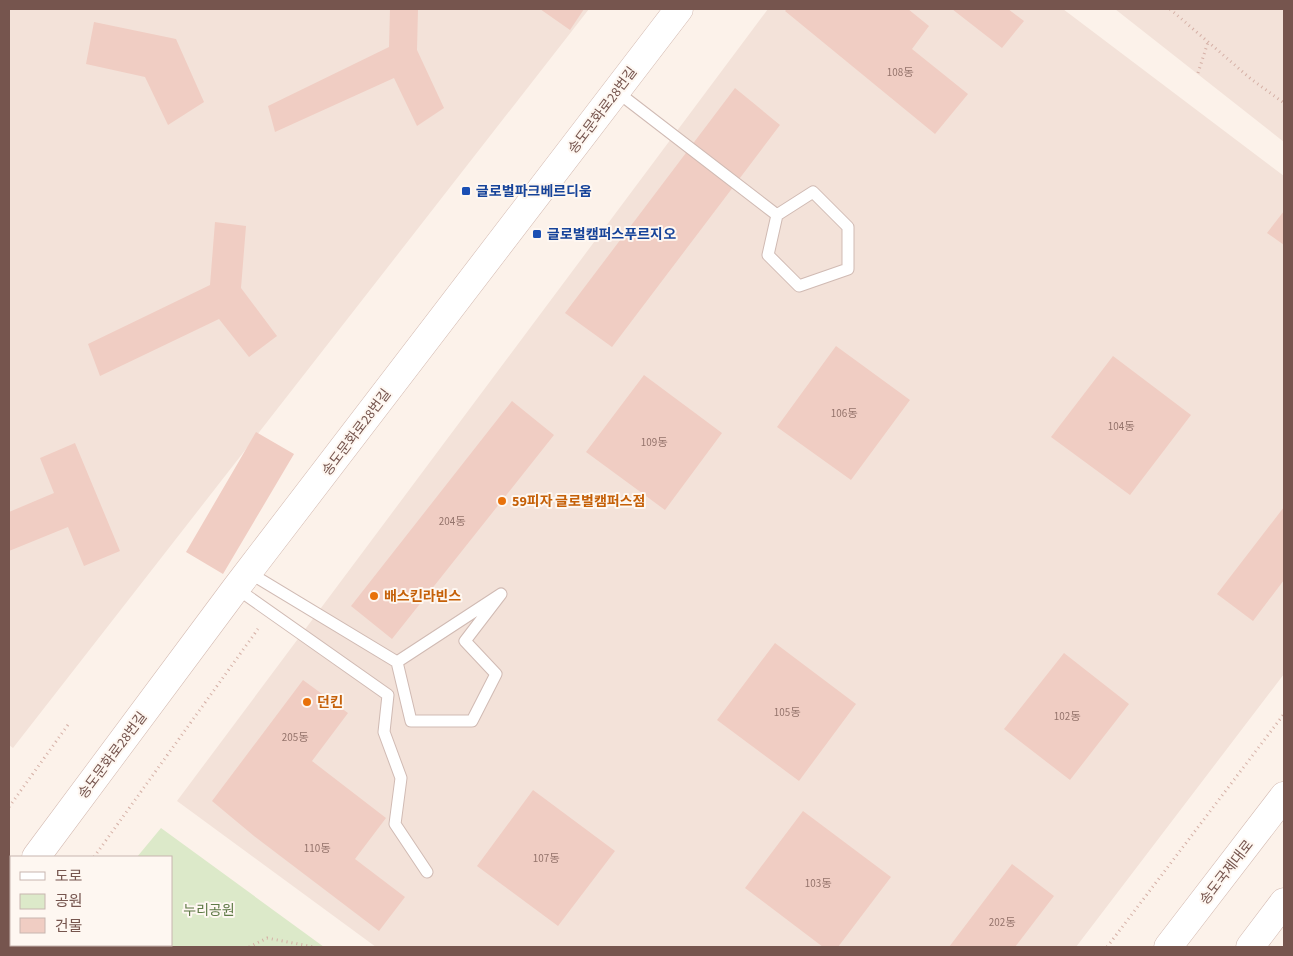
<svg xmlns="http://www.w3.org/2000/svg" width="1293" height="956" viewBox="0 0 1293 956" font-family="'Source Sans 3','Noto Sans KR',sans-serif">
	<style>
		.residential { fill: #f3e2d9 }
		.green { fill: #dce9c9 }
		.building { fill: #f0cdc3 }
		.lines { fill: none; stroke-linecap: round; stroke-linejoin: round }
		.lane-casing { stroke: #d0bab3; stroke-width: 13 }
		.secondary-casing { stroke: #d3b9b0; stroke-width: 29 }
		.path { stroke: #d5b0a6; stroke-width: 3; stroke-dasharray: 1 4; stroke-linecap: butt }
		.lane { stroke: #fff; stroke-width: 11 }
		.secondary { stroke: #fff; stroke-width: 28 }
		.transit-dot { fill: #1a4fb4; stroke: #fef7f1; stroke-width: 2 }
		.food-dot { fill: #e8710a; stroke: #fef7f1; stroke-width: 2 }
		.labels { text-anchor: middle; stroke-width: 4; stroke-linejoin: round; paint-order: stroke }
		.number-label { font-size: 11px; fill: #94736b }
		.street-label { font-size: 14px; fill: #76554e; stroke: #fef7f1 }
		.transit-label { font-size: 14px; font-weight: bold; fill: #164399; stroke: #fef7f1; text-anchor: start }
		.food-label { font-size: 14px; font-weight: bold; fill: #c56008; stroke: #fef7f1; text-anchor: start }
		.park-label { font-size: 14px; fill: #5f7a47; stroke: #fef7f1 }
	</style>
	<rect width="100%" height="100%" fill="#fcf2ea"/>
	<path class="residential" d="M9,9H589L13,748L9,745Z
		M768,9H1063L1284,176V674L1076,947H376L177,801Z
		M1115,9H1284V142Z"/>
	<path class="green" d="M161,828L324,947H65L67,945H171V857H137Z"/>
	<path class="building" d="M390,9H418L417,50L444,108L417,126L394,78L275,132L268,106L389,47Z
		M540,9H584L570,30Z
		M787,9H908L929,26L912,49L968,94L935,134L785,11Z
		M952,9H1008L1024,21L1002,48Z
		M94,22L176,39L204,102L168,125L145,77L86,64Z
		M735,88L780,125L612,347L565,313Z
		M1284,211V245L1267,233Z
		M215,222L246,226L241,288L277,336L249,357L219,319L100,376L88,344L210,285Z
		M836,346L910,400L851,480L777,427Z
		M1113,356L1191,415L1130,495L1051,437Z
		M644,375L722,433L665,510L586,452Z
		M512,401L554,435L392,639L351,606Z
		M256,432L294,454L223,574L186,552Z
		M75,443L120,551L84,566L68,527L9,551V512L54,493L40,458Z
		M1284,507V580L1253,621L1217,594Z
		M775,643L856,704L799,781L717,720Z
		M1064,653L1129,704L1070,780L1004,729Z
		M303,680L348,713L312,761L386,818L355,859L405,897L379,931L254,836L212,801Z
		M533,790L615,851L558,926L477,866Z
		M803,811L891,877L838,947H823L745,888Z
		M1012,864L1054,896L1015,947H949Z"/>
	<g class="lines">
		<defs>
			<path id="lane" d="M616,91L777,215L768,255L799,286L848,269V227L813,192L777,215
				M248,572L397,662L411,721H472L496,674L465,641L501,594L397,662
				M236,588L388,695L384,732L401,778L395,824L427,872"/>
			<path id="secondary" d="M36,857L236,588L679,9
				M9,893L11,890
				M1168,947L1284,796
				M1250,947L1284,902"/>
		</defs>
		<use href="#lane" class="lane-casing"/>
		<use href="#secondary" class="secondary-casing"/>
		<path class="path" d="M1170,9L1251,79L1284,103
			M1198,73L1208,42
			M9,807L70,722
			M94,857L258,629
			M26,947L28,945
			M249,947L267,938L314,947
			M1107,947L1284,714"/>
		<use href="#lane" class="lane"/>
		<use href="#secondary" class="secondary"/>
	</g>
	<g class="transit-dot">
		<rect x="461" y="186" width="10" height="10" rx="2.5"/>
		<rect x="532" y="229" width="10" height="10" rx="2.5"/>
	</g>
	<g class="food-dot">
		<circle cx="502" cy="501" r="5"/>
		<circle cx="374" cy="596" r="5"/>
		<circle cx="307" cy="702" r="5"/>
	</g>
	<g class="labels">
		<g class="number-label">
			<text x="900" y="76">108동</text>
			<text x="844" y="417">106동</text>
			<text x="1121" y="430">104동</text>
			<text x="654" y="446">109동</text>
			<text x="452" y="525">204동</text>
			<text x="787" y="716">105동</text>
			<text x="1067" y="720">102동</text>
			<text x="295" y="741">205동</text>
			<text x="317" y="852">110동</text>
			<text x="546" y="862">107동</text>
			<text x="818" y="887">103동</text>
			<text x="1002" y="926">202동</text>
		</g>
		<g class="street-label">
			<text transform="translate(602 110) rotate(-53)" y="5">송도문화로28번길</text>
			<text transform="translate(356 432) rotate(-53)" y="5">송도문화로28번길</text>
			<text transform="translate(112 755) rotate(-53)" y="5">송도문화로28번길</text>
			<text transform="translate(1226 872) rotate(-52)" y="5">송도국제대로</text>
		</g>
		<g class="transit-label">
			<text x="476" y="196">글로벌파크베르디움</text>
			<text x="547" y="239">글로벌캠퍼스푸르지오</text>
		</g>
		<g class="food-label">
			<text x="512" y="506">59피자 글로벌캠퍼스점</text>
			<text x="384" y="601">배스킨라빈스</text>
			<text x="317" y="707">던킨</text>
		</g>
		<g class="park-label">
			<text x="209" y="915">누리공원</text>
		</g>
	</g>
	<rect width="1293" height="956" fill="none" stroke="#76554e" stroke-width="20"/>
	<rect x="10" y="856" width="162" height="90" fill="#fef7f1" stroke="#c8b6b0"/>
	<rect x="20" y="872" width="25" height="8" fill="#ffffff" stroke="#c8b6b0"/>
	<text x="55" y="881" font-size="15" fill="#76554e">도로</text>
	<rect x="20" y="894" width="25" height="15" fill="#dce9c9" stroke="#c8b6b0"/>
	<text x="55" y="906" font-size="15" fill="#76554e">공원</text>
	<rect x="20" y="918" width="25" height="15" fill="#f0cdc3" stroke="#c8b6b0"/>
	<text x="55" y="931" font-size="15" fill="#76554e">건물</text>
</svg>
